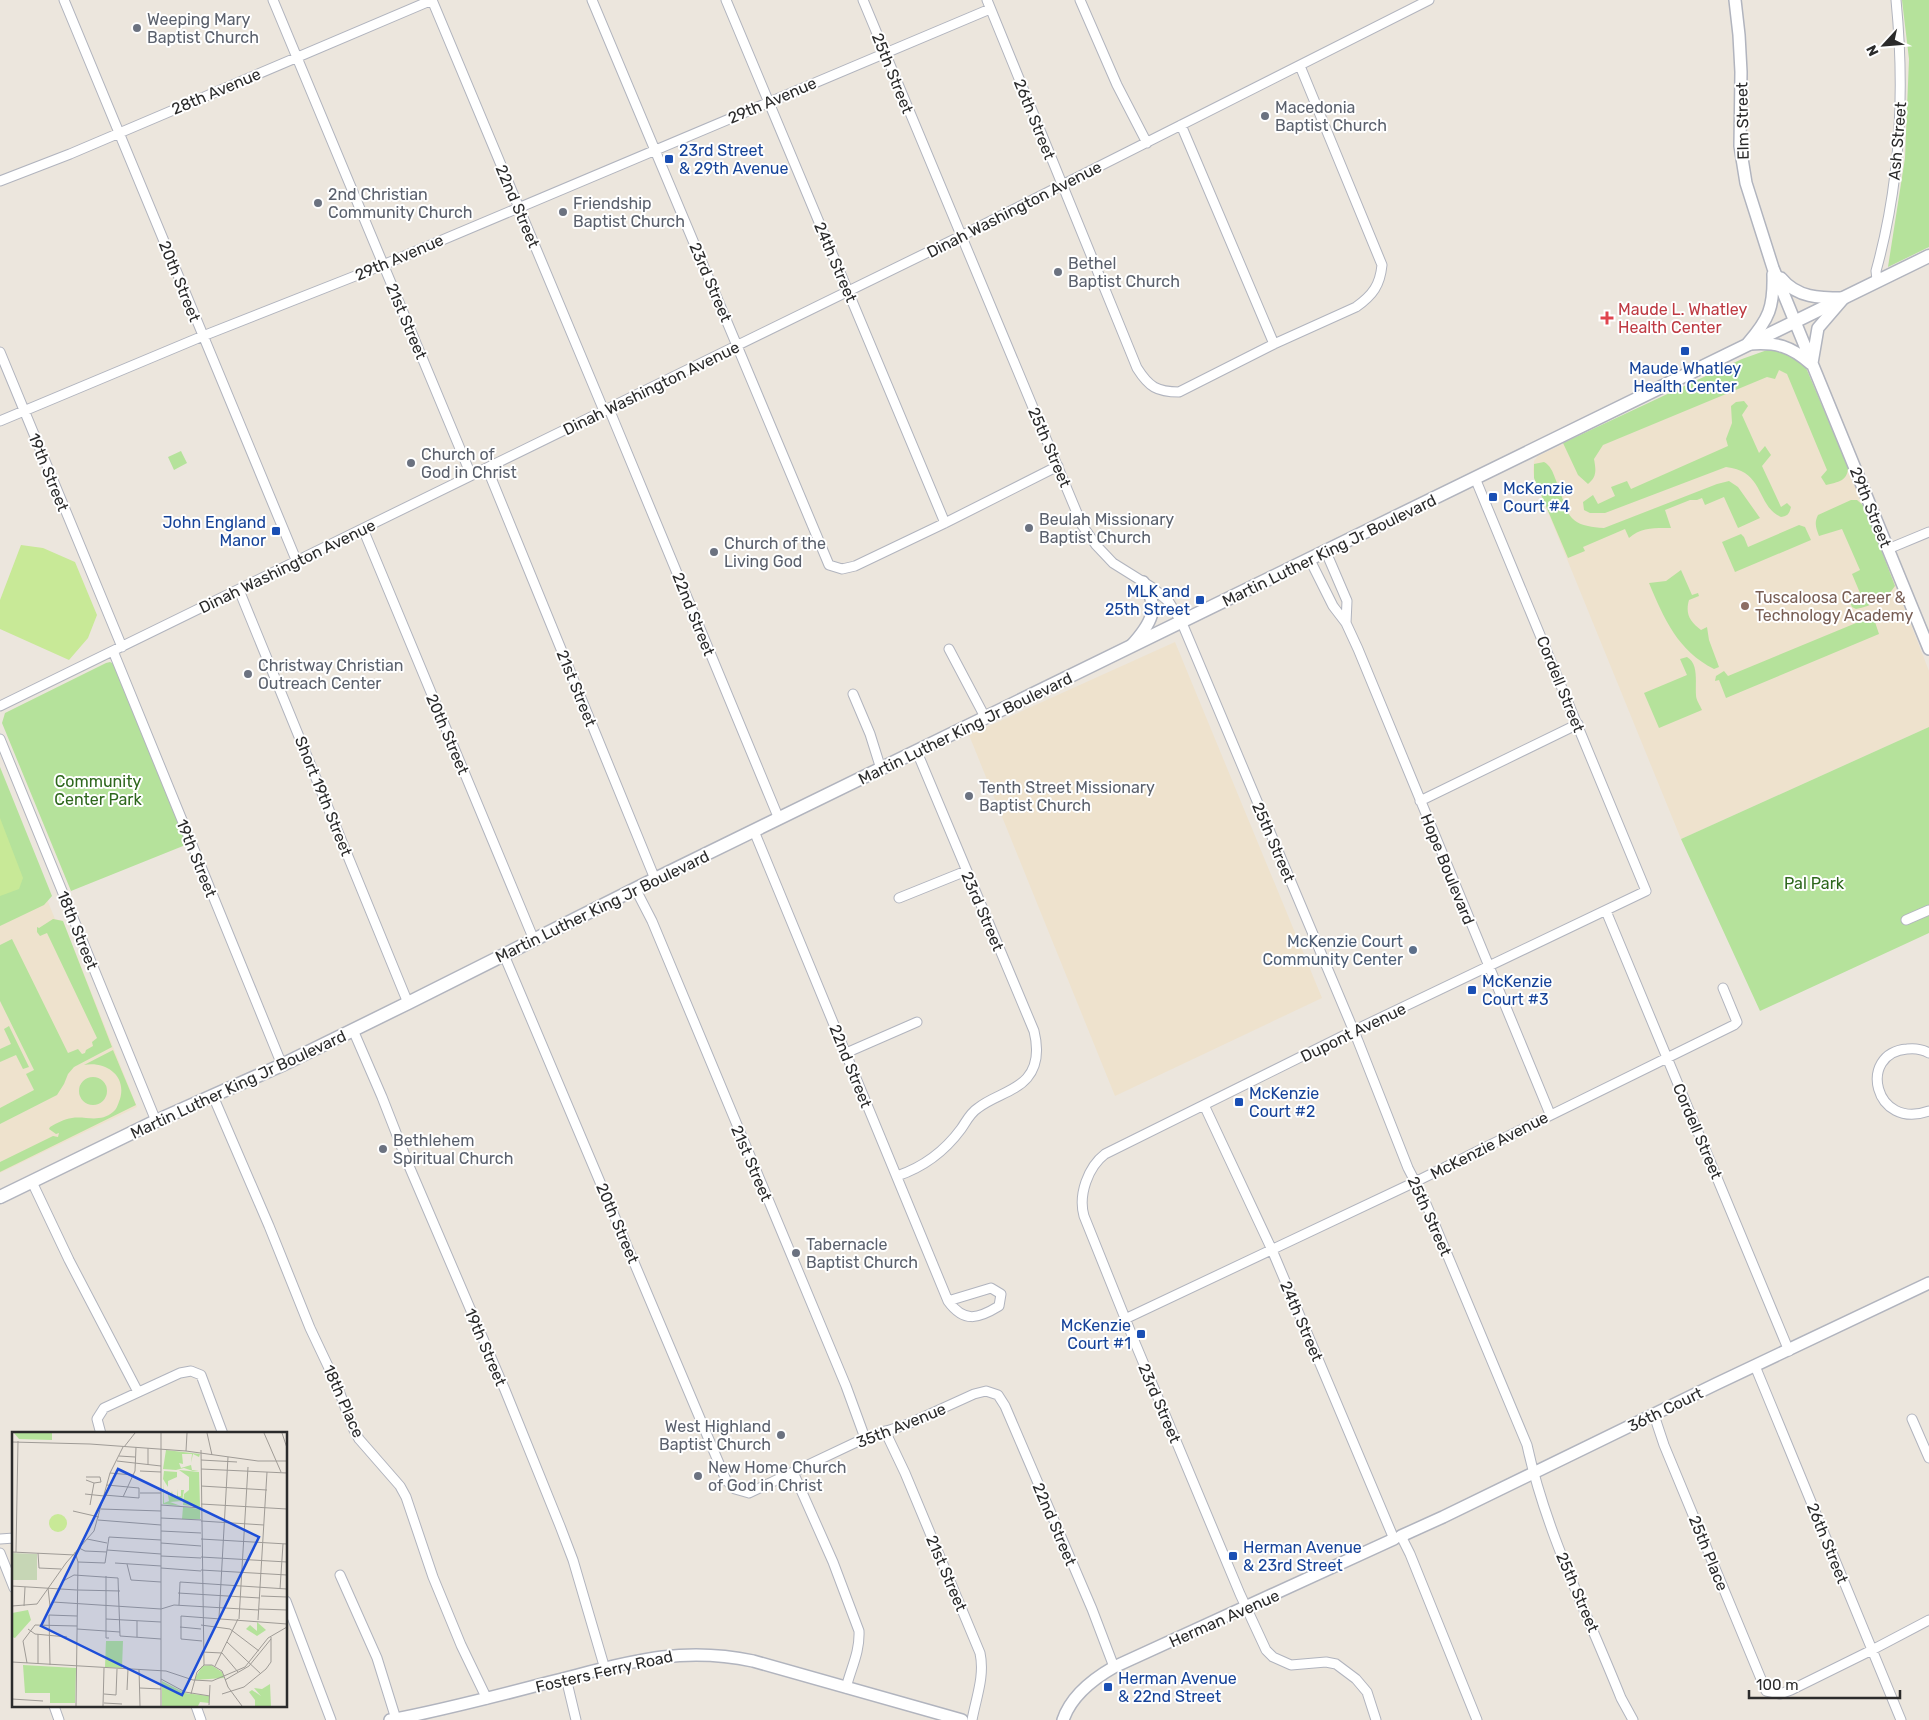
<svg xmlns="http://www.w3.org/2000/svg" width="1929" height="1720" viewBox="0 0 1929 1720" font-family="Rubik,sans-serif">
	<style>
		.education { fill: #eee2cd }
		.green { fill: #b5e29b }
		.pitch { fill: #c8e997 }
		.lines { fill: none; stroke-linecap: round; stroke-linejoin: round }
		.minor-casing { stroke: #b1b4be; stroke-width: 11 }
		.tertiary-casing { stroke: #b1b4be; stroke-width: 14 }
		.secondary-casing { stroke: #b1b4be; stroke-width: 15 }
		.minor { stroke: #fff; stroke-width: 9 }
		.tertiary { stroke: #fff; stroke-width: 11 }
		.secondary { stroke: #fff; stroke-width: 12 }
		.worship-dot { fill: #6b7280; stroke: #fff; stroke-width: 2 }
		.transit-dot { fill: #1a4fb4; stroke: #fff; stroke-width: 2 }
		.health-dot { fill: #e0444e; stroke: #fff; stroke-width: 2 }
		.education-dot { fill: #8d6e63; stroke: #fff; stroke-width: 2 }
		.service-dot { fill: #5c6f8a; stroke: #fff; stroke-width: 2 }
		.labels { text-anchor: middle; stroke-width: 4; stroke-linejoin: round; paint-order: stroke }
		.worship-label { font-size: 16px; fill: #5b616d; stroke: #fff; text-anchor: start }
		.street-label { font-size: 16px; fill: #2b2b2b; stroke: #fff }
		.transit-label { font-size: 16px; fill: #164399; stroke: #fff; text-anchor: start }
		.health-label { font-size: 16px; fill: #be3a42; stroke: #fff; text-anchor: start }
		.education-label { font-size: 16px; fill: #785e54; stroke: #fff; text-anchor: start }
		.park-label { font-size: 16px; fill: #2d671c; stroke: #fff }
		.service-label { font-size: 16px; fill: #4e5e75; stroke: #fff; text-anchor: end }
		.inset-road { fill: none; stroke: #9f9b96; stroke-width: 1 }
		.view { fill: #1d4ed8; fill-opacity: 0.15; stroke: #1d4ed8; stroke-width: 2.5 }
		.inset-edge { fill: none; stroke: #2b2b2b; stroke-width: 2.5 }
	</style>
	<rect width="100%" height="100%" fill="#ece6dd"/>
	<path class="education" d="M1742,359L1804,363L1865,507L1929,671V727L1681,839L1534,478L1533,471L1534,461L1538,456Z
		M1175,642L1322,998L1115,1096L969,735Z
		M0,784L55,919L63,921L137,1107L0,1173Z"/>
	<path class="green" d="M1902,0H1929V247L1888,267L1905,158L1909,59Z
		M1770,349L1787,350L1804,363L1848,467C1848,481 1838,482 1826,485L1821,477L1827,470L1787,374L1779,370L1775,379L1767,377L1603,445L1594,459C1596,470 1597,477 1588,484L1578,475L1563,443L1742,359Z
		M1744,401L1748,406L1742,415L1759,453L1765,446L1771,455L1762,466L1781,507L1787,503L1791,507C1789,514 1788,516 1781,517C1756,506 1765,471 1726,467L1605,513H1590L1584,510L1583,502L1593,495L1598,504L1615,496L1611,487L1627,481L1631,489L1728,446L1726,439L1732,423L1731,406L1736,402Z
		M181,451L187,463L174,470L168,457Z
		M1544,462C1550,465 1553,472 1555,478C1569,511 1563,526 1604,528L1717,484L1729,481L1738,487L1760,518L1738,528L1724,497L1705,505L1702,498L1697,500H1690L1665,510L1671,528C1655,528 1641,527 1629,538L1625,529L1583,547L1585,551L1568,558L1534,478V464Z
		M1851,500H1857L1865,507L1895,586C1887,599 1871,606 1856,609L1852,607L1849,600L1860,593L1852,574L1860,570L1842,529L1819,536C1816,528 1814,523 1818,515Z
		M1799,525L1805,527L1811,540L1735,572L1722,542L1741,534L1744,537L1748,547Z
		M1681,570L1692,595L1698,593L1699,596L1689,600C1685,614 1690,622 1701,630L1707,627L1709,640L1719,667L1714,669C1678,651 1664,619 1649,583L1666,581Z
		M1873,616L1879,634L1726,698L1719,680L1715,681L1716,676L1724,671L1728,676Z
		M1687,657C1699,664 1695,682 1696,695C1696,700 1700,705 1702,710L1659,728L1644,693L1687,675L1680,659Z
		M110,662L114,664L188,844L71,891L2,723L5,713L106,663Z
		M1929,727V933L1760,1011L1681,839Z
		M0,767L52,896L44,905L0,926Z
		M53,919L63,921L112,1047L74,1067L68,1074L64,1084L57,1095L0,1124V1108L34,1090L26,1074L34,1070L0,1001V945L12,939L68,1053L78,1049L82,1054L85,1053L86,1050L93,1046L92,1042L97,1038L47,933L40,936L37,932V927L39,928Z
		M9,1026L29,1067L23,1069L16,1055L0,1062V1049L11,1044L4,1029Z
		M113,1050L136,1105L0,1172V1162L53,1136L58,1137L59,1133L56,1134L49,1129L50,1127C57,1123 64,1119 72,1118C86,1116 100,1123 113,1112C117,1109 118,1104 120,1099C127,1075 105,1061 84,1065Z
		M79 1091a14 14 0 1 1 28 0a14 14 0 1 1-28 0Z"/>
	<path class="pitch" d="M21,545L43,548L75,562L97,615L88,638L69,660L0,629V600Z
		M0,818L23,878L19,889L0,896Z"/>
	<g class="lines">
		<defs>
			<path id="minor" d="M64,0L297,562
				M273,0L471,475
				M432,0L604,411
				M592,0L829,565L842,569L855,566L945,523L1058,466
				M726,0L945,523
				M863,0L1082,525L1096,545L1113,563L1153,588L1169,602L1182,623L1358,1041L1408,1168L1424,1199L1527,1445C1546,1533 1588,1615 1621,1698L1633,1720
				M987,0L1137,368C1149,387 1157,392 1179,392L1274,344L1356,307C1373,295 1380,285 1382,265L1300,66
				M1080,0L1117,85L1147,143
				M1181,125L1274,344
				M0,181L70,154L432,0
				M1877,280L1876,271C1901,181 1905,92 1896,0
				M0,352L122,647
				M609,409L779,819
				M0,421L203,336L383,265L990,9
				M487,468L655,879
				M363,529L534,940
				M1888,549L1929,532
				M1326,552L1347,601L1346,623
				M1310,560L1333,606L1346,623L1358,649L1550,1114
				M239,590L408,1003
				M949,649L986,719
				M113,651L282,1065
				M853,694L870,734L881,769
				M0,706L961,236L1429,0
				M0,739L156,1121
				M1420,801L1578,724
				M754,831L948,1301
				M636,890L652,921L846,1386L865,1438
				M899,898L966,871
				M1606,911L1789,1351
				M1906,920L1929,910
				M504,955L726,1480L735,1489L749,1493L865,1438L908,1424L974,1394L986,1391L998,1395L1005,1406L1092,1609L1114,1667
				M353,1030L382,1097L409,1166L505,1390L560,1526L573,1560L605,1669
				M846,1053L917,1022
				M1929,1053C1922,1049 1915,1048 1907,1049C1857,1053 1874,1131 1929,1111
				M213,1096L269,1226L310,1328L336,1383L353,1428L359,1439L400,1486L406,1497L433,1577L461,1645L487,1699
				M1204,1105L1272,1250L1394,1539L1401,1536L1410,1554L1477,1720
				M897,1176C924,1167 944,1152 961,1129C966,1122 970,1113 978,1108C993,1096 1015,1092 1027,1078C1039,1064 1038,1047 1034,1031L917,752
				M32,1182L69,1260L138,1392
				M991,1288L1001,1294L999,1306C978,1319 964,1323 948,1301Z
				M1125,1319L1415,1182L1734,1025L1737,1022L1723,988
				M1755,1366L1901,1720
				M1654,1415L1664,1445L1766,1691L1780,1694L1791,1690L1872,1650L1929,1620
				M1912,1419L1929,1458
				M885,1431L905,1473L980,1653C985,1676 976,1698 972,1720
				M101,1434L97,1419L104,1408L180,1373L191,1371L201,1375L223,1434
				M793,1472L833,1562L859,1631C860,1652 851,1668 846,1688
				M0,1539L14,1538
				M0,1553L14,1588
				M340,1575L377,1658L396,1719
				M286,1601L331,1720
				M566,1678L576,1720
				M54,1706L59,1720
				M196,1706L201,1720
				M1376,1720L1367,1692L1356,1679L1336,1664L1326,1662L1291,1665L1273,1657L1266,1650L1240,1594L1133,1338L1084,1216C1078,1195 1088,1167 1105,1154L1353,1031L1646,891L1475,478"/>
			<path id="tertiary" d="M1735,0L1739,35L1741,72L1740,146L1746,183L1773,268L1929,649
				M1781,278C1797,298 1820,298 1843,298
				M1748,343C1769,319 1774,307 1773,274
				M1750,344C1776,342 1791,346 1811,364
				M1812,363L1818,328L1843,299
				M1131,646C1151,624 1161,608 1143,582
				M1401,1536L1443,1517L1716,1384L1929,1283
				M390,1720C444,1710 497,1696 550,1682C623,1664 677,1645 753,1661L962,1720
				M1063,1720C1071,1696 1093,1679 1114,1667L1394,1539"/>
			<path id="secondary" d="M0,1197L156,1121L282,1065L408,1003L655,879L1929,256"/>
		</defs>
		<use href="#minor" class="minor-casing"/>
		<use href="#tertiary" class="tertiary-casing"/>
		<use href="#secondary" class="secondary-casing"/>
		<use href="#minor" class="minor"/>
		<use href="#tertiary" class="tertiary"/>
		<use href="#secondary" class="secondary"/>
	</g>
	<g class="worship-dot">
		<circle cx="137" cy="28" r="5"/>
		<circle cx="1265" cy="116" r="5"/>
		<circle cx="318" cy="203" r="5"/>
		<circle cx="563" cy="212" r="5"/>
		<circle cx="1058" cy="272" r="5"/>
		<circle cx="411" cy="463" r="5"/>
		<circle cx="1029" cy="528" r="5"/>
		<circle cx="714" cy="552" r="5"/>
		<circle cx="248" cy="674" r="5"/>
		<circle cx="969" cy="796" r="5"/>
		<circle cx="383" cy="1149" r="5"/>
		<circle cx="796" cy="1253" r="5"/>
		<circle cx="781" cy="1435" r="5"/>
		<circle cx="698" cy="1476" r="5"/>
	</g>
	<g class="transit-dot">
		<rect x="664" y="154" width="10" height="10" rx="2.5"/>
		<rect x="1680" y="346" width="10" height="10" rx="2.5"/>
		<rect x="1488" y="492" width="10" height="10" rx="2.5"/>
		<rect x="271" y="526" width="10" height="10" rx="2.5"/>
		<rect x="1195" y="595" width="10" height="10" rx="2.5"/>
		<rect x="1467" y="985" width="10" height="10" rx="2.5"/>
		<rect x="1234" y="1097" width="10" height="10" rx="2.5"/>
		<rect x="1136" y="1329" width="10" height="10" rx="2.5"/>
		<rect x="1228" y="1551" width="10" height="10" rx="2.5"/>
		<rect x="1103" y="1682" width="10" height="10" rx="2.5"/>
	</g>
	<path class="health-dot" d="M1604.5 310.5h5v5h5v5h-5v5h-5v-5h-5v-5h5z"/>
	<circle class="education-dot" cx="1745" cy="606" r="5"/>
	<circle class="service-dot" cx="1413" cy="950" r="5"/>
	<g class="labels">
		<g class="worship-label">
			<text x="147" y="25">Weeping Mary<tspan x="147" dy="18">Baptist Church</tspan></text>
			<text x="1275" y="113">Macedonia<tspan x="1275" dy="18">Baptist Church</tspan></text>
			<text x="328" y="200">2nd Christian<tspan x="328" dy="18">Community Church</tspan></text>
			<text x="573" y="209">Friendship<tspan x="573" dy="18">Baptist Church</tspan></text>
			<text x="1068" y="269">Bethel<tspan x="1068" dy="18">Baptist Church</tspan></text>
			<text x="421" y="460">Church of<tspan x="421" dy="18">God in Christ</tspan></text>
			<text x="1039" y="525">Beulah Missionary<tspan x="1039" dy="18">Baptist Church</tspan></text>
			<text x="724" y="549">Church of the<tspan x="724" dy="18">Living God</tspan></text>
			<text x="258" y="671">Christway Christian<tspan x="258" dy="18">Outreach Center</tspan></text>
			<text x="979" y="793">Tenth Street Missionary<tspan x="979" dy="18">Baptist Church</tspan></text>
			<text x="393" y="1146">Bethlehem<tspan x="393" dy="18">Spiritual Church</tspan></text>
			<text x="806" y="1250">Tabernacle<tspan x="806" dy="18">Baptist Church</tspan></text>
			<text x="771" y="1432" text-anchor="end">West Highland<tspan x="771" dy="18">Baptist Church</tspan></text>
			<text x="708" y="1473">New Home Church<tspan x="708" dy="18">of God in Christ</tspan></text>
		</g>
		<g class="street-label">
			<text transform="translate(893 73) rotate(68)" y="6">25th Street</text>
			<text transform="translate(216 91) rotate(-23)" y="6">28th Avenue</text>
			<text transform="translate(772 100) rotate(-23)" y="6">29th Avenue</text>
			<text transform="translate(1035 119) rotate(68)" y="6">26th Street</text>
			<text transform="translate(1742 121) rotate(-91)" y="6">Elm Street</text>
			<text transform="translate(1897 141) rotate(-85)" y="6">Ash Street</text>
			<text transform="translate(518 206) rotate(67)" y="6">22nd Street</text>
			<text transform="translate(1014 209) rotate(-27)" y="6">Dinah Washington Avenue</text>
			<text transform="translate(399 257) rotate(-23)" y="6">29th Avenue</text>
			<text transform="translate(836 262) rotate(67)" y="6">24th Street</text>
			<text transform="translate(180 281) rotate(68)" y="6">20th Street</text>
			<text transform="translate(711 282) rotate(67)" y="6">23rd Street</text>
			<text transform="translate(407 321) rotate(67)" y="6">21st Street</text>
			<text transform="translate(651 388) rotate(-26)" y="6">Dinah Washington Avenue</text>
			<text transform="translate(1050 447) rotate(67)" y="6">25th Street</text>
			<text transform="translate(49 472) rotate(68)" y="6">19th Street</text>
			<text transform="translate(1871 507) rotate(68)" y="6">29th Street</text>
			<text transform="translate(1329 550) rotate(-26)" y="6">Martin Luther King Jr Boulevard</text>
			<text transform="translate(287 566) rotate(-26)" y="6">Dinah Washington Avenue</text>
			<text transform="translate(694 614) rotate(68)" y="6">22nd Street</text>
			<text transform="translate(1561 684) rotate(68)" y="6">Cordell Street</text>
			<text transform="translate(577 688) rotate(68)" y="6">21st Street</text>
			<text transform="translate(965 728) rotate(-26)" y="6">Martin Luther King Jr Boulevard</text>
			<text transform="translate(448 734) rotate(67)" y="6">20th Street</text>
			<text transform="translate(324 796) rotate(68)" y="6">Short 19th Street</text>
			<text transform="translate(1274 842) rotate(67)" y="6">25th Street</text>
			<text transform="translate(197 858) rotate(68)" y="6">19th Street</text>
			<text transform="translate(1448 869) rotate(68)" y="6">Hope Boulevard</text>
			<text transform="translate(602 906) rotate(-26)" y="6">Martin Luther King Jr Boulevard</text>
			<text transform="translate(983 911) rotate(67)" y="6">23rd Street</text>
			<text transform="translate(78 930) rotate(68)" y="6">18th Street</text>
			<text transform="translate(1353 1032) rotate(-26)" y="6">Dupont Avenue</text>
			<text transform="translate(851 1066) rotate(68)" y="6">22nd Street</text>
			<text transform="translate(238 1084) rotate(-25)" y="6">Martin Luther King Jr Boulevard</text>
			<text transform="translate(1698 1131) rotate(67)" y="6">Cordell Street</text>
			<text transform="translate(1489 1145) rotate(-27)" y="6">McKenzie Avenue</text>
			<text transform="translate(752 1163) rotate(67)" y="6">21st Street</text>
			<text transform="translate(1430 1216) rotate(66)" y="6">25th Street</text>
			<text transform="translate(618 1223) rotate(67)" y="6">20th Street</text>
			<text transform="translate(1302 1321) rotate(67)" y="6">24th Street</text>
			<text transform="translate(486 1347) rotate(67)" y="6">19th Street</text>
			<text transform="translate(344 1401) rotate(66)" y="6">18th Place</text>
			<text transform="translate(1160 1403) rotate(67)" y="6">23rd Street</text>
			<text transform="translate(1665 1409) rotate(-26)" y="6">36th Court</text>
			<text transform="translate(901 1425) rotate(-22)" y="6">35th Avenue</text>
			<text transform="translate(1055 1524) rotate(67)" y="6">22nd Street</text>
			<text transform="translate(1828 1543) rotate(68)" y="6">26th Street</text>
			<text transform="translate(1709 1553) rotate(68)" y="6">25th Place</text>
			<text transform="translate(947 1573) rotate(67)" y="6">21st Street</text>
			<text transform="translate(1578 1592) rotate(67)" y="6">25th Street</text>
			<text transform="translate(1224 1618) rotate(-24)" y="6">Herman Avenue</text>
			<text transform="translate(604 1671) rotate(-13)" y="6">Fosters Ferry Road</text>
		</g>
		<g class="transit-label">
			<text x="679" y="156">23rd Street<tspan x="679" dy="18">&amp; 29th Avenue</tspan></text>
			<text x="1685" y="374" text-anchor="middle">Maude Whatley<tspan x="1685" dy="18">Health Center</tspan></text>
			<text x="1503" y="494">McKenzie<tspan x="1503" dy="18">Court #4</tspan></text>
			<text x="266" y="528" text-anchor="end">John England<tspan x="266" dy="18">Manor</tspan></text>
			<text x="1190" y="597" text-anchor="end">MLK and<tspan x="1190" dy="18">25th Street</tspan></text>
			<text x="1482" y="987">McKenzie<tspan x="1482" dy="18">Court #3</tspan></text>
			<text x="1249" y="1099">McKenzie<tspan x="1249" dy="18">Court #2</tspan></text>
			<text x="1131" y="1331" text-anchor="end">McKenzie<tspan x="1131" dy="18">Court #1</tspan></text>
			<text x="1243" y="1553">Herman Avenue<tspan x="1243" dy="18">&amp; 23rd Street</tspan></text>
			<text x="1118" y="1684">Herman Avenue<tspan x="1118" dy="18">&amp; 22nd Street</tspan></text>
		</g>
		<g class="health-label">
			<text x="1618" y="315">Maude L. Whatley<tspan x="1618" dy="18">Health Center</tspan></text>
		</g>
		<g class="education-label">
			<text x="1755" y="603">Tuscaloosa Career &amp;<tspan x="1755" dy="18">Technology Academy</tspan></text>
		</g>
		<g class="park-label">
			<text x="98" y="787">Community<tspan x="98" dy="18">Center Park</tspan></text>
			<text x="1814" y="889">Pal Park</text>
		</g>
		<g class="service-label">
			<text x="1403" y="947">McKenzie Court<tspan x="1403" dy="18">Community Center</tspan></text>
		</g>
	</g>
	<g transform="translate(12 1432)">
		<rect width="275" height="275" fill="#ece6dd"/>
		<path d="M2,1H40V8L7,7ZM154,18L188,22L187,25L181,22L179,31L180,22H170L171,32L167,31L169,36L179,33L180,38L187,39H181L172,36L164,38L151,37ZM167,38L187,40L188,75L171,73L172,62L177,58V45ZM152,39L165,40V45L156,49V55L151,47ZM151,49L152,71L157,69L155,57L158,65L160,59L161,64H165V57L166,64H169V58H172L170,69L158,70L169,74L151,72ZM171,75L188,77V87H170ZM16,178L19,188L3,206L0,205V181ZM245,190L254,198L245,204L234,197L238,193L245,199ZM94,209H111L110,236L93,235ZM11,233L64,236L63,271H38V261H13ZM199,233L210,240L212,246L182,248L190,234ZM150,249L173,261L197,264V271L188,270L186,274H150ZM258,252L259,274H243V268L237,260L240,258L249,264L242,256L250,257Z" fill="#b5e29b"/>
		<path d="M0,121L25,122V148H0Z" fill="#c6d6b5"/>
		<path d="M37 91a9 9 0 1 1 18 0a9 9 0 1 1-18 0Z" fill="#c8e997"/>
		<path class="inset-road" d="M149,1V274M195,1L200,23M252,1L269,40M270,1L275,16M0,10L78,12L174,19L246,29H275M112,15L123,1M189,18L192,233M174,19L175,1M107,24L123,25M189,28L225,30M105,29L149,34M136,33V16M189,37L275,41M128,39L149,40M98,41L121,43M74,48L82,51L89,50L88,45H74M189,54L255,58M128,61H149M73,62L92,64M92,63L127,66V56L95,53M111,65L123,39L124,15M189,72L275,77M78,73L82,51M149,73L189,76M89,77L149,79M61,79L87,85M149,86L189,88M86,88L149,93M189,89L252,93M149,99L189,101M75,107L95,111M189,107L275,112M149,111L189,114M67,116L73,119L95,120M95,118L149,122M0,120L63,123M4,120L6,9M63,120L66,130L64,274M26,121L27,136L49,137M149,124L189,126M189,125L275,130M66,130L93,131L97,105L149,108M103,131L149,134M115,132L119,148L149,150M149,136L189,139M189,138L275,143M94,144V206H97M51,149L62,143L106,146L108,204L149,207M0,154L65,158M36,156L38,174M268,157L271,112M66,158L108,159M166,161L248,166M249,164L275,165M41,170L149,177L162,173L247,178M167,173L168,150L275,157M0,174L25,172L54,131L82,99L98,41L111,15M12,174L13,155M247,177L275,178M207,186L216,25M94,187L149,190M227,187L236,35M246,188L255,40M189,193L218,197L247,219M168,195L189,197M16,197L23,202L55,205M65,197L108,200M26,202V232M125,205V189M190,209L169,207V184L275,192M215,210L249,242M190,220L210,221L226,240M0,230L154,239L181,248L200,249L233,235L256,206L275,195M15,231L11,209L23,193L65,194M38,233L37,183L65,184M203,234L226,187M127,237L128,274M149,247L173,260L198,264M213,248L237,234L259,207M128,256L149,257M115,258L116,237M92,262L104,263L105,237M179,262L185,240L192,233H200L210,239L216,255L230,274M210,262L232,255L254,237L259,230V205M0,267L31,269M92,271L110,272M197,273L198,253M91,274L92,236"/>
		<path class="view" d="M106,37L247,105L170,263L29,194Z"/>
		<rect width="275" height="275" class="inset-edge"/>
	</g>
	<g transform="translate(1884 45) rotate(244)" stroke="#ffffff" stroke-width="4" paint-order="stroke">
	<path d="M0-4L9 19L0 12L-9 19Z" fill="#2b2b2b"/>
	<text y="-8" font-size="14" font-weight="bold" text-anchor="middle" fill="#2b2b2b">N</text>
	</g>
	<path d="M1749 1690v8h151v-8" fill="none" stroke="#2b2b2b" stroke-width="2.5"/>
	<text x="1756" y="1690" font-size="15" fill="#2b2b2b" stroke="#ffffff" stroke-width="4" paint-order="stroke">100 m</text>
</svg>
